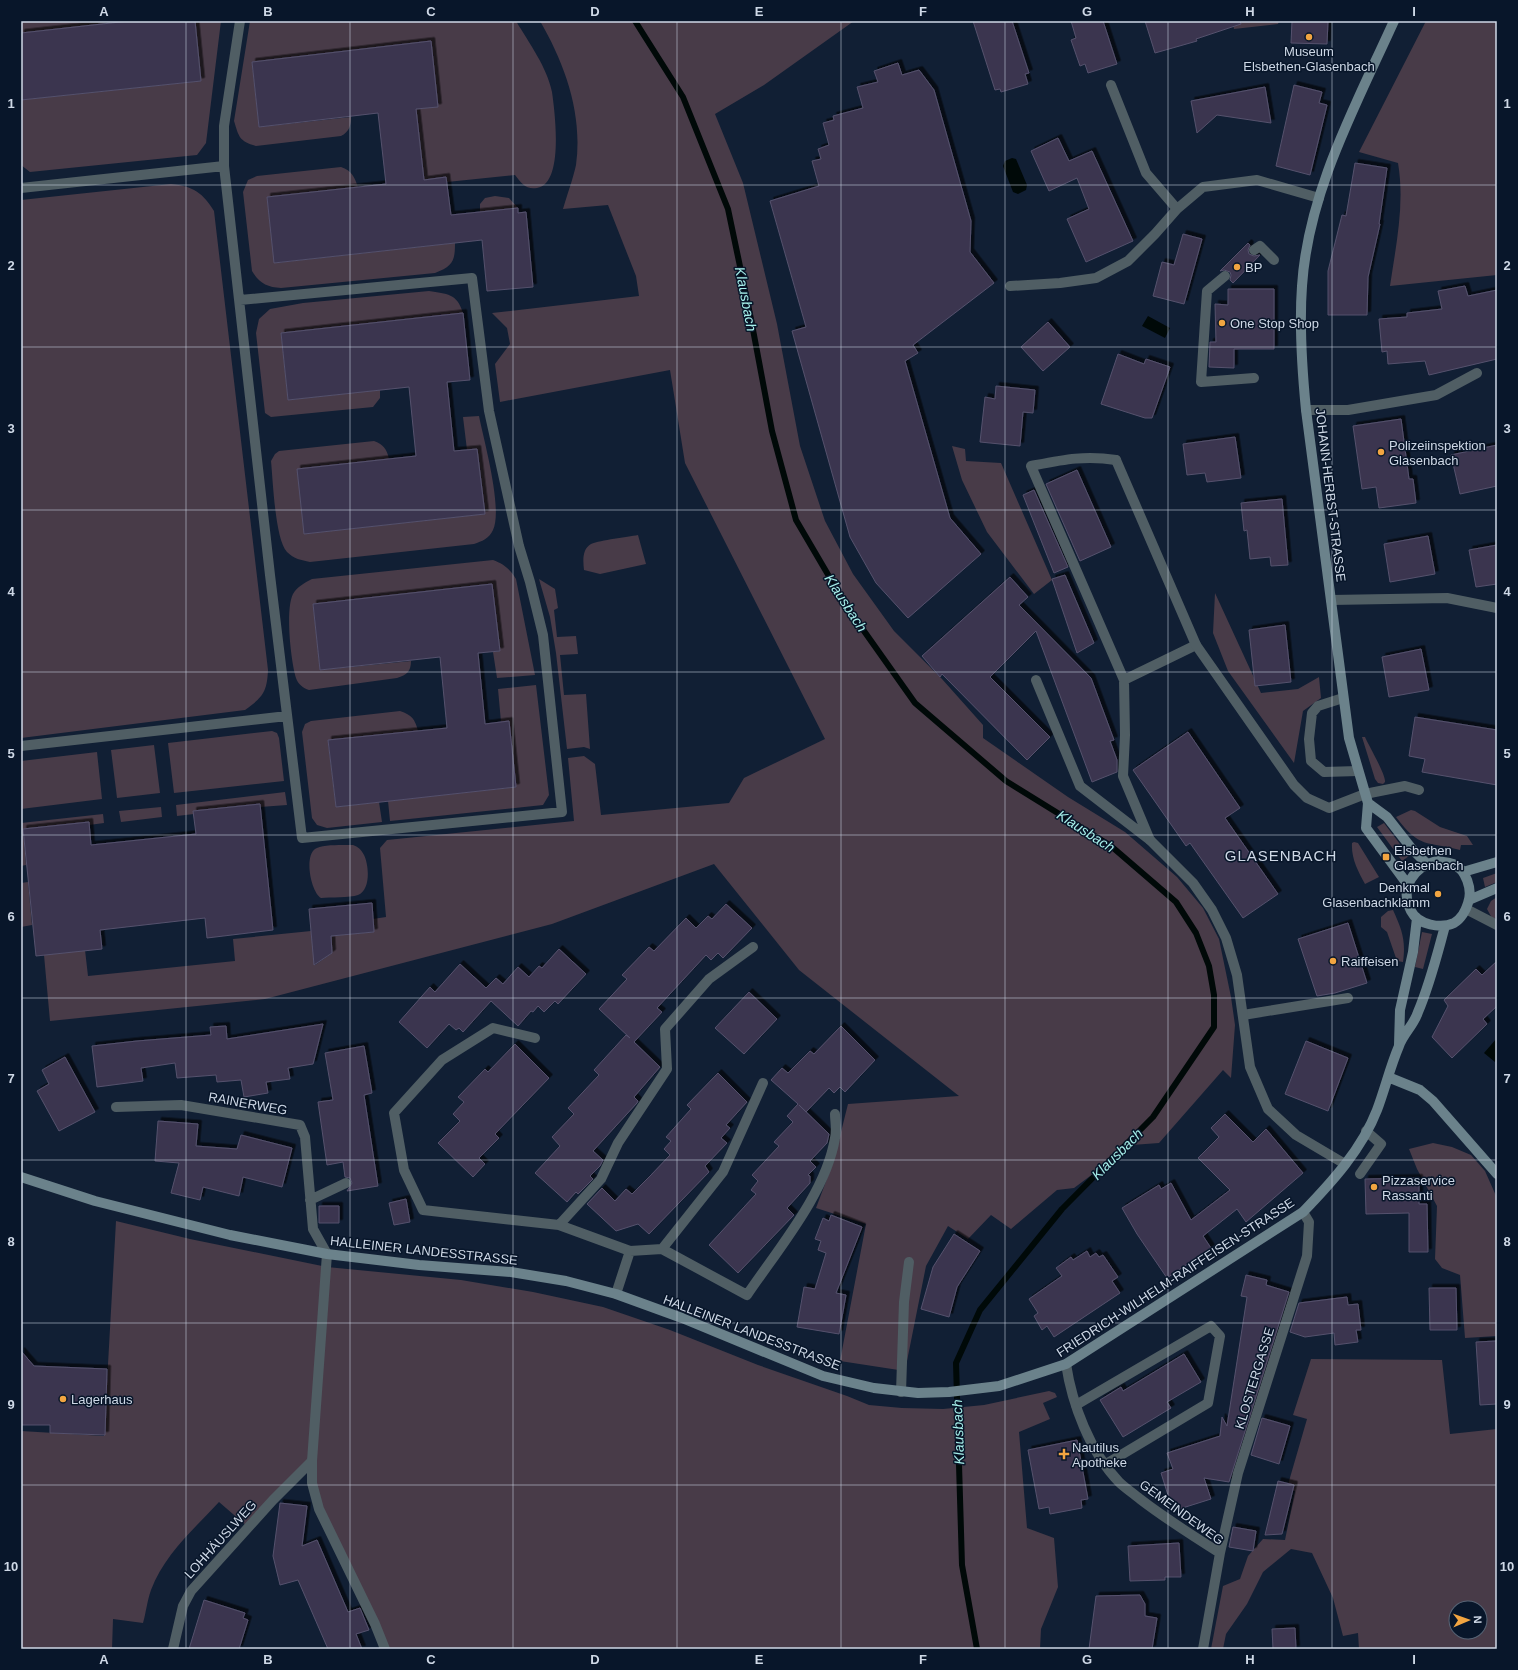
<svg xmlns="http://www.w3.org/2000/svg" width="1518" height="1670" viewBox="0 0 1518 1670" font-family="Helvetica,sans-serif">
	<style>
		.green { fill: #483b48; fill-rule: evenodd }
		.water { fill: #000908 }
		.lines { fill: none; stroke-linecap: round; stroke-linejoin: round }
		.stream { stroke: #000908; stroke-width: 6 }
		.building { fill: #3b364f; stroke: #55516d; filter: url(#shadow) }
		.lane { stroke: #505e64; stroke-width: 10 }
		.street { stroke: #505e64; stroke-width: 10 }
		.secondary { stroke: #6b828b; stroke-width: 10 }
		.grid { fill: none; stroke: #ced8e6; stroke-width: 1; stroke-opacity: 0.55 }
		.poi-dot { fill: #f2a541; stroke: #08162a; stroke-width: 1.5 }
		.labels { text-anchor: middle; stroke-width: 3; stroke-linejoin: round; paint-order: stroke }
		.poi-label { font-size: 13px; fill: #ced8e6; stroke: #08162a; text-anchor: start }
		.street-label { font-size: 13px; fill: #ced8e6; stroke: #08162a }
		.water-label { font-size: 14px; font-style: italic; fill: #a7f0ea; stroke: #08162a }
		.quarter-label { font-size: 15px; letter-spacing: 1px; fill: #ced8e6; stroke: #08162a }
		.neatline { fill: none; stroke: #ced8e6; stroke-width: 1.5 }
		.grid-label { font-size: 13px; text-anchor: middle; font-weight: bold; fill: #ced8e6 }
	</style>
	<defs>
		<filter id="shadow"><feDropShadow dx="3.5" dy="-3.5" stdDeviation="0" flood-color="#0009"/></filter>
	</defs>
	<rect width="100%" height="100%" fill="#111f34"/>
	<path class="green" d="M21,21H104L105,24L21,33Z
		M195,21H221L206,143L197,155L30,172L21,165V100L201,81Z
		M250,21H516C529,43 547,67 552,92C555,113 564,184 537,188C526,190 521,183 515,175L447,182L446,177L424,180L416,109L438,106L430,41L252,62L259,127L351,117C351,126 349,132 341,136L256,146C239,141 239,137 234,121Z
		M540,21H854L764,85L715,114L743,183L777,324L800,446L825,521L853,574L894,631L942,679L983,725V738L1068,797L1125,832L1177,877L1203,908L1219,939L1231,997L1235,1025L1231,1078L1223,1070L1159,1143L1132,1145L1074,1188L1057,1190L1011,1229L991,1215L968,1239L948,1226L926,1266L905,1371L840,1361L866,1224L816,1208L834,1160L848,1104L959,1096L799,970L714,864L552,924L265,999L50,1021L44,955L85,950L88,976L235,961L233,939L311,931L315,965L332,953L331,936L374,932L373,919L386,917L380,848L387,840L574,821L568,758L584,756L595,764L601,815L729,803L744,778L825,739L685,463L670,370L500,402L495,364L510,344L507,328L492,313L639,296L636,276L608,205L563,209C567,195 573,179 576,165C583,114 565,64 540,21Z
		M1232,21H1279L1278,24L1234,29Z
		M1426,21H1497V275L1390,286C1396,245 1405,204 1398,163L1359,152Z
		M341,167C352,171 354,176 358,187L267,197L275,263L455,243C455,261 453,266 435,273L281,288C267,287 259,283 252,271L243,192L248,180L257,176Z
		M171,184C193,186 203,193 214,211L268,670C267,692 263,697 245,710L21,738V200Z
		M495,196L509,198L518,208L480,212V204L485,198Z
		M429,291C447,294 457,293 463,313L281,333L288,400L380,390V398L373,407L271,417L265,413L256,333L259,319L270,309L303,303Z
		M479,416C484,441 503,509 493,530C489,539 482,541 474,544L310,562C301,560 294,559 287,552C275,539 273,481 271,461L275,454L279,451L374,441C383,444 387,449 389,459L304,534L484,514L477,449L467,450L463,417Z
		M952,446L965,449L966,461L1001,463L1052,580L1034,594L987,532L962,480Z
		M638,535L646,564L600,574L584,570C583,561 582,549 591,544C601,540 627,537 638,535Z
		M493,560C504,564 510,569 516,579L535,675L497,678L493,652L500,651L492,584L313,604L320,670L411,661C411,671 407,675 397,678L309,690C303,688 298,684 296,678C291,661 285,610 293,594C297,587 304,583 312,579Z
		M539,579L555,589L558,608L554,610L557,637L576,636L578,654L560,655L564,695L586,694L590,749L584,747L567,749L556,653L550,617Z
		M1215,593L1261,693L1298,689L1319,677L1321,698L1303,711L1294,763L1228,671L1213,633Z
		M536,685L549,795L543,805L390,821L388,801L516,787L509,722H501L498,689Z
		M400,711C412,715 415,719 418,731L328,741L336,807L379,802L382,822L327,828L317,825L312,818L302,732L305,724L311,721Z
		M272,731L277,733L279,738L284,781L174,793L168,743Z
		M1362,737H1365C1369,746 1386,775 1385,782L1383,784L1378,783L1375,779Z
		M154,745L160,793L117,798L111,750Z
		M97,752L102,799L21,809V761Z
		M285,792L287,805L260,807L259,804L194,811V814L177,816L176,805Z
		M161,807L162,817L121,822L119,811Z
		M1411,810L1415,811L1440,827L1467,836L1473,845H1461L1460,850C1426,841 1420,849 1396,817Z
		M103,814L104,823L89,825L88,822L23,829L26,865L21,866V823Z
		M1384,823L1409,856L1402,861L1377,827Z
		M1354,842L1358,843L1379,877L1365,884C1358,871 1351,858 1352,843Z
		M353,845C358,847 361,849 364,855C369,865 371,890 358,895C350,898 330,897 321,898C311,892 304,857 315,849C321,844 344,845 353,845Z
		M1497,873V882L1485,887L1483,878Z
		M28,882L32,925L21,927V883Z
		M1497,897V916L1493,920L1487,909L1491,901Z
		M1393,910C1402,930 1406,940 1403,962L1397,961L1387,932L1381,927V917L1388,911Z
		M1422,932L1432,934L1423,969L1415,967Z
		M1433,1143L1452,1147L1471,1155L1485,1171L1497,1198V1336L1465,1338L1460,1275L1442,1268L1435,1259L1437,1206L1417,1169L1409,1149Z
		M116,1221L190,1239L327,1267L461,1280L533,1292L603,1307L670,1330L758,1365L847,1396L869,1405L902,1408L943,1409L984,1405L1049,1391L1055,1393L1057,1397L1043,1403L1050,1419L1019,1432L1027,1528L1054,1538L1058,1587L1041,1629L1040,1649H385L319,1509L312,1462L248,1527L219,1502C194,1529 164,1555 151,1590C147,1601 146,1613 143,1623L113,1619L112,1649H21V1431L104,1436Z
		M1311,1359L1442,1360L1450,1434L1497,1429V1649H1359L1358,1633L1343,1636L1333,1598L1312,1553L1291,1549L1263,1572L1247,1604L1226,1634L1223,1649H1211L1223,1586L1240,1579L1248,1556L1263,1539L1285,1540L1295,1491L1287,1488L1307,1419L1293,1415ZM1456,1608H1480V1632H1456Z"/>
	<path class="water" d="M1012,158L1016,159L1027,185L1026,190L1018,194L1013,192L1003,166L1005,161Z
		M1148,316L1170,328L1165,338L1142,326Z
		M1497,1038V1059L1495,1062L1484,1053Z"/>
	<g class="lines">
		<path class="stream" d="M635,21L683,97L728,209L751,319L772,431L796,520L847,607L915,703L1006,781L1111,846L1176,902L1196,933L1209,966L1214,995V1027L1153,1117L1062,1209L980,1310L956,1363L962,1565L977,1649"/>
	</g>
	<path class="building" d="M129,21H195L201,81L21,100V33Z
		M973,21H1012L1029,73L1025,74L1028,84L1001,92L1000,89L995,90Z
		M1071,21H1103L1117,64L1088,73L1085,64L1080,66L1071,40L1076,38Z
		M1145,21H1240L1241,24L1196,39L1197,41L1155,53Z
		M1292,21H1328L1327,44L1291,43Z
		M431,41L438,107L416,109L424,180L446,177L451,215L518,208V213L526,212L533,287L487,291L482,240L274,263L267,197L386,184L378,113L259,127L252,62Z
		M898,63L902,75L919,70L934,90L971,221L970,252L994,283L913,345L918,353L905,361L950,518L981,554L908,618L876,583L850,537L792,331L806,327L770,201L819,186L812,161L821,159L818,149L829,145L823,123L834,120L833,116L863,108L857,87L878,82L874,71Z
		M1294,85L1322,92L1319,103L1327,105L1310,175L1276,166Z
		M1265,87L1271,123L1217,115L1197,133L1191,101Z
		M1058,138L1069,161L1092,151L1133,241L1086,262L1067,219L1089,209L1077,178L1049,191L1031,151Z
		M1355,163L1387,168L1379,224H1380L1368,277L1367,315H1328V271L1342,215L1346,216Z
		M1183,234L1202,239L1184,304L1153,296L1162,262L1174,265Z
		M1248,243L1250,245L1248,250L1249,254L1254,256L1260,255L1233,283L1230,280L1231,275L1230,272L1224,270L1220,271Z
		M1465,286L1468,296L1497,290V359L1429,375L1425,361L1388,364L1387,351L1382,352L1379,319L1407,317V313L1442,309L1438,291Z
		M1228,289H1274V349H1234V368L1209,367L1210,342H1216L1215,304L1228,305Z
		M463,313L470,380L447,382L454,451L477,449L485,514L304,534L297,469L416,456L409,387L288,400L281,333Z
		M1048,322L1070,347L1043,371L1021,347Z
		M1118,354L1144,364L1146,359L1170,367L1152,418H1145L1101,404Z
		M996,386L1035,390L1033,413L1023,412L1020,446L980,442L985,397L995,399Z
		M1401,419L1409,479H1413L1416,503L1379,508L1376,487L1362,489L1353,426Z
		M1235,437L1241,478L1207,482L1205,473L1187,475L1183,444Z
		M1497,445V486L1460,494L1451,455Z
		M1077,470L1111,547L1080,561L1046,484Z
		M1034,490L1068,567L1054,573L1023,495Z
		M1282,499L1288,565L1271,566L1270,557L1250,559L1247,530L1244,531L1241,503Z
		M1428,536L1435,574L1390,582L1384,544Z
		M1497,545V584L1476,587L1469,550Z
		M1065,575L1094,643L1077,653L1052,579Z
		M1010,577L1028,597L1019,605L1091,678L1114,740L1110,741L1117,760V772L1092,782L1036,631L990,677L1050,737L1027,760L942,674L940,677L922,656Z
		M492,584L500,651L478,653L485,724L509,721L516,787L336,807L328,740L447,728L440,657L320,670L313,604Z
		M1285,625L1291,682L1255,686L1249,630Z
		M1421,649L1429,690L1389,697L1382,657Z
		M1415,717L1497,730V785L1422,772L1425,759L1409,756Z
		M1188,732L1240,808L1225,818L1278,894L1243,918L1190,843L1186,846L1133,770Z
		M260,804L273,930L207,938L205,918L100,930L102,949L36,956L23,829L89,822L91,845L196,834L193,811Z
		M372,903L374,932L331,936L332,953L314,965L309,909Z
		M726,904L752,928L723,958L718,953L711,960L706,955L657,1008L662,1012L634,1042L660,1067L634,1097L638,1101L637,1103L593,1151L603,1160L600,1166L590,1176L593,1179L578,1194L576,1192L567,1202L535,1173L560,1146L552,1137L574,1114L568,1108L599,1075L594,1070L626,1035L630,1038L599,1009L627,979L622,975L649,947L654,951L686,918L696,928L708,916L712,919Z
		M1348,923L1367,983L1335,993L1317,996L1298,939Z
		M559,949L586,974L558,1004L555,1001L544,1012L538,1006L533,1012L531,1011L518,1026L491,1001L463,1032L459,1028L456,1030L449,1024L427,1048L399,1022L430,987L435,992L460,964L486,988L496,978L503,984L518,967L529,977L539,966L542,968Z
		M1497,961V1006L1483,1019L1487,1024L1452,1058L1432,1037L1448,1006L1444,1000L1476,969L1482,975Z
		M749,992L777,1019L744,1054L715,1028Z
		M323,1024L313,1064L288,1068L290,1079L266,1082L268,1093L244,1097L241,1080L217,1082L216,1075L177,1078L175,1063L141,1068L143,1081L97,1087L92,1046L137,1041L211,1035L210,1027L226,1026L227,1039Z
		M841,1026L875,1060L845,1092L840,1087L834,1093L829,1088L806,1112L799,1105L829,1134L827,1143L810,1161L816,1167L808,1175L810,1176V1183L787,1208L794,1215L738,1273L709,1245L756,1194L751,1190L758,1181L752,1175L779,1146L774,1142L793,1122L787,1116L798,1104L771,1080L782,1068L788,1073L810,1051L814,1054Z
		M1306,1041L1348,1058L1328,1111L1285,1094Z
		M515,1044L549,1078L495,1134L499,1138L479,1158L485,1164L473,1177L438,1143L460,1121L453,1114L464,1102L458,1097L485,1069L488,1072Z
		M364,1046L372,1093L364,1095L378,1186L347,1191L352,1183L350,1178L345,1177L343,1162L327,1165L318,1102L333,1100L325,1053Z
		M65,1057L95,1112L59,1131L37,1091L49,1084L42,1070Z
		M718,1073L747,1102L726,1125L730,1128L721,1138L727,1143L705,1166L709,1172L649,1234L638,1224L616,1231L587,1204L602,1188L615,1201L626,1189L632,1194L651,1175L670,1155L664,1149L671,1141L666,1137L691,1109L687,1105Z
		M1225,1114L1253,1142L1266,1129L1303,1173L1246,1222L1237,1209L1203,1236L1211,1248L1167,1278L1137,1234L1122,1208L1159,1185L1161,1189L1171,1183L1191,1220L1230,1190L1198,1158L1219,1137L1211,1128Z
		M158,1121L198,1124L196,1146L237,1149L241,1135L292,1148L282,1187L243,1177L239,1196L203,1187L200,1200L171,1193L179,1163L155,1161Z
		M1419,1178V1204H1427L1428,1252H1409V1213L1366,1214L1365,1179Z
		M406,1199L410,1222L394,1225L389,1203Z
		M319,1206H339V1223H319Z
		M831,1215L862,1227L836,1293L846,1295L839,1334L797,1327L804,1287L815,1289L826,1253L818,1250L821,1241L815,1239L823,1218L829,1221Z
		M954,1234L980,1251L957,1287L949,1317L921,1309L933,1267Z
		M1087,1251L1090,1257L1096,1253L1099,1257L1103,1255L1118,1277L1112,1281L1120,1293L1054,1337L1047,1326L1042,1330L1034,1316L1038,1313L1029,1299L1062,1276L1056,1268L1071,1257L1073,1260Z
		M1246,1275L1267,1280L1266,1285L1289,1292L1229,1482L1204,1478L1211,1499L1173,1511L1161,1473L1173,1469L1167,1453L1220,1436L1222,1417L1227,1426L1247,1297L1241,1296Z
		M1429,1288H1456L1457,1330H1430Z
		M1347,1297L1348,1305L1358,1304L1361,1330H1356L1358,1342L1335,1345L1334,1333L1305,1337L1290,1332L1299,1303Z
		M1497,1341V1404L1480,1405L1476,1342Z
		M21,1351L34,1366L107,1369L105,1435L50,1433V1425H21Z
		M1184,1354L1201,1382L1167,1402L1171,1408L1123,1437L1100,1400L1121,1387L1123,1391Z
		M1262,1418L1290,1426L1279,1464L1251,1455Z
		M1077,1440L1088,1499L1081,1500L1082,1508L1050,1514L1049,1507L1039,1509L1028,1450Z
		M1278,1481L1294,1485L1282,1534L1265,1535Z
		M280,1503L307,1506L302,1546L317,1540L348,1612L360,1608L369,1630L356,1634L362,1649H328L298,1580L280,1585L273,1556Z
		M1233,1527L1256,1531L1253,1551L1229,1547Z
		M1179,1543L1181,1577H1165V1580L1130,1581L1128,1546Z
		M1140,1595L1145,1604V1616L1157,1618L1152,1649H1089L1096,1596Z
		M204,1600L245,1613L243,1618L248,1620L239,1649H189Z
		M1295,1628L1296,1649H1273L1272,1629Z"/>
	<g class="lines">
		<path class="lane" d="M240,21L224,126V166L270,575L302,838L562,812L543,635L530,582L519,546L489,411L472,278L240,300
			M21,188L224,166
			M1254,250L1260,246L1274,260
			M1225,276L1207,291L1201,382L1254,378
			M1116,460C1084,455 1062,460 1031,466L1124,680L1196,645
			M1036,680L1080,786L1150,840
			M1124,680L1125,735L1123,776L1149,838
			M1343,698L1318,706L1312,713L1309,739L1311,761L1324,772L1358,771
			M21,746L287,716
			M1365,794L1405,786L1419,790
			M1466,909L1497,925
			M1243,1015L1348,998
			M535,1038L493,1028L442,1060L394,1113L404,1170L423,1210L559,1225L630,1251L616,1294
			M116,1107L181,1105L300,1125L305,1137L313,1229L327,1254
			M1360,1174L1381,1144L1366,1131
			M310,1200L346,1183
			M559,1225L601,1179L618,1143L667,1069L665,1029L709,979L753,947
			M662,1249L723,1172L763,1083
			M630,1251L662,1249L747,1295C778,1249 826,1193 835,1138C837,1130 835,1121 835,1114
			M901,1392L904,1302L909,1262
			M1076,1405L1211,1326L1220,1336L1208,1403L1106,1464
			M173,1649L183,1606L191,1591L273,1500L312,1461"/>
		<path class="street" d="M1111,85L1146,173L1177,209
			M1010,286L1060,283L1096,278L1128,261L1155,234L1177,209L1203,187L1257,180L1319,198
			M1306,410H1348L1436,395L1477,373
			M1116,460L1196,645L1294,785L1307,798L1329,808L1365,794
			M1331,600L1447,598L1497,608
			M1150,840L1193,883L1212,910L1226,938L1237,975L1250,1067L1268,1109L1296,1135L1345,1164
			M327,1254L312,1461V1483L319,1509L375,1624L385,1649
			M1066,1364C1072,1404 1090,1452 1119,1482C1125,1488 1133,1493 1140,1499C1166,1519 1193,1536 1220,1553L1203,1649
			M1220,1553L1238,1473L1307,1256L1309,1222L1303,1212"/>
		<path class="secondary" d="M1394,21C1356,105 1308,192 1302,286C1299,327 1302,369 1306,410L1349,738L1368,803L1366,828L1408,885
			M1368,803L1387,817L1412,849L1426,863
			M1438,861C1442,862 1448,862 1453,864C1466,869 1473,890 1468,903C1466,910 1461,919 1454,923C1441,929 1418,925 1411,911C1399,887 1414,866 1438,861Z
			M1463,872L1497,862
			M1469,900L1497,888
			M1399,1045L1400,1010L1413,952L1417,918
			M1388,1077L1420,1090L1433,1101L1497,1174
			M21,1177L95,1201L230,1235L327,1254L419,1265L511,1272L566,1281L616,1294L682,1318L823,1376L874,1388L918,1393L949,1392L999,1386L1066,1364L1303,1212C1332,1182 1362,1149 1377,1110C1385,1089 1390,1067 1399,1046C1403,1034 1414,1025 1418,1012C1430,984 1437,955 1445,926"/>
	</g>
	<path class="grid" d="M186,21V1649M350,21V1649M513,21V1649M677,21V1649M841,21V1649M1005,21V1649M1168,21V1649M1332,21V1649M21,185H1497M21,347H1497M21,510H1497M21,672H1497M21,835H1497M21,998H1497M21,1160H1497M21,1323H1497M21,1485H1497"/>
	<g class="poi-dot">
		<circle cx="1309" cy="37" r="4"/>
		<circle cx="1237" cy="267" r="4"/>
		<circle cx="1222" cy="323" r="4"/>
		<circle cx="1381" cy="452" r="4"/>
		<rect x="1382" y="853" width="8" height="8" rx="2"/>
		<circle cx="1438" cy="894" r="4"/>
		<circle cx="1333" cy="961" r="4"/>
		<circle cx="1374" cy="1187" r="4"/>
		<circle cx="63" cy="1399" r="4"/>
		<path d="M1062 1448h4v4h4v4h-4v4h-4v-4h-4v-4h4z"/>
	</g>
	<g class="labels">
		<g class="poi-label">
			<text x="1309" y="56" text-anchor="middle">Museum<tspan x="1309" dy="15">Elsbethen-Glasenbach</tspan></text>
			<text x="1245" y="272">BP</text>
			<text x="1230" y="328">One Stop Shop</text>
			<text x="1389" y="450">Polizeiinspektion<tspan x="1389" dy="15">Glasenbach</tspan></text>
			<text x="1394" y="855">Elsbethen<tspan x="1394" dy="15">Glasenbach</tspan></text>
			<text x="1430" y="892" text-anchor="end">Denkmal<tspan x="1430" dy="15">Glasenbachklamm</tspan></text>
			<text x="1341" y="966">Raiffeisen</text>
			<text x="1382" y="1185">Pizzaservice<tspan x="1382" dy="15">Rassanti</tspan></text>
			<text x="71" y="1404">Lagerhaus</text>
			<text x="1072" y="1452">Nautilus<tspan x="1072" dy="15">Apotheke</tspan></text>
		</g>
		<g class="street-label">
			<text transform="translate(1331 495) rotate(83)" y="5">JOHANN-HERBST-STRASSE</text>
			<text transform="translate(248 1103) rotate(10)" y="5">RAINERWEG</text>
			<text transform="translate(424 1250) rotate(6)" y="5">HALLEINER LANDESSTRASSE</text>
			<text transform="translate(1175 1277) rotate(-33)" y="5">FRIEDRICH-WILHELM-RAIFFEISEN-STRASSE</text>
			<text transform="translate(752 1332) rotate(21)" y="5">HALLEINER LANDESSTRASSE</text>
			<text transform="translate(1254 1378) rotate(-73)" y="5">KLOSTERGASSE</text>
			<text transform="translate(1182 1512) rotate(36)" y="5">GEMEINDEWEG</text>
			<text transform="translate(220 1539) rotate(-48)" y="5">LOHHÄUSLWEG</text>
		</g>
		<g class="water-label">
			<text transform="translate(746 299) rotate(79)" y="5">Klausbach</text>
			<text transform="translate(846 603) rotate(57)" y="5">Klausbach</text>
			<text transform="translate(1086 831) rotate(33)" y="5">Klausbach</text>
			<text transform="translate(1117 1154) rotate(-45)" y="5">Klausbach</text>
			<text transform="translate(958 1432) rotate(-92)" y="5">Klausbach</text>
		</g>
		<g class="quarter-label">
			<text x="1281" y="861">GLASENBACH</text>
		</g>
	</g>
	<rect width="1518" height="1670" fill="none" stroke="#08162a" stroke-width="44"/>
	<g transform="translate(1468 1620) rotate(88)"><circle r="19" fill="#08162a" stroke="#576475"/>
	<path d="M0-3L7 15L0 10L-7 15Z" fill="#f2a541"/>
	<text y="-6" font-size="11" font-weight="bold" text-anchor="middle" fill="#ced8e6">N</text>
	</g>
	<rect x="22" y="22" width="1474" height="1626" class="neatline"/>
	<g class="grid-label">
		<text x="104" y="16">A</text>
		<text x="268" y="16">B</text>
		<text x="431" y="16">C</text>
		<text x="595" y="16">D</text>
		<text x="759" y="16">E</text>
		<text x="923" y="16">F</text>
		<text x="1087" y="16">G</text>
		<text x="1250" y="16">H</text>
		<text x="1414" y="16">I</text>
		<text x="11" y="108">1</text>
		<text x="1507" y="108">1</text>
		<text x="11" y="270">2</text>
		<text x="1507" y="270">2</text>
		<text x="11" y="433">3</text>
		<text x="1507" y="433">3</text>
		<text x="11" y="596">4</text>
		<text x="1507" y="596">4</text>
		<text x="11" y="758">5</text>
		<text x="1507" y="758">5</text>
		<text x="11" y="921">6</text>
		<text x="1507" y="921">6</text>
		<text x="11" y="1083">7</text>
		<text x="1507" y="1083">7</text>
		<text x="11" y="1246">8</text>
		<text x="1507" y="1246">8</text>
		<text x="11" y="1409">9</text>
		<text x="1507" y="1409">9</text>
		<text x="11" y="1571">10</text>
		<text x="1507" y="1571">10</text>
		<text x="104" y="1664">A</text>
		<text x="268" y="1664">B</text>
		<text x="431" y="1664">C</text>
		<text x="595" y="1664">D</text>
		<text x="759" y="1664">E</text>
		<text x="923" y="1664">F</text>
		<text x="1087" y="1664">G</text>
		<text x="1250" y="1664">H</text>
		<text x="1414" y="1664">I</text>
	</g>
</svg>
